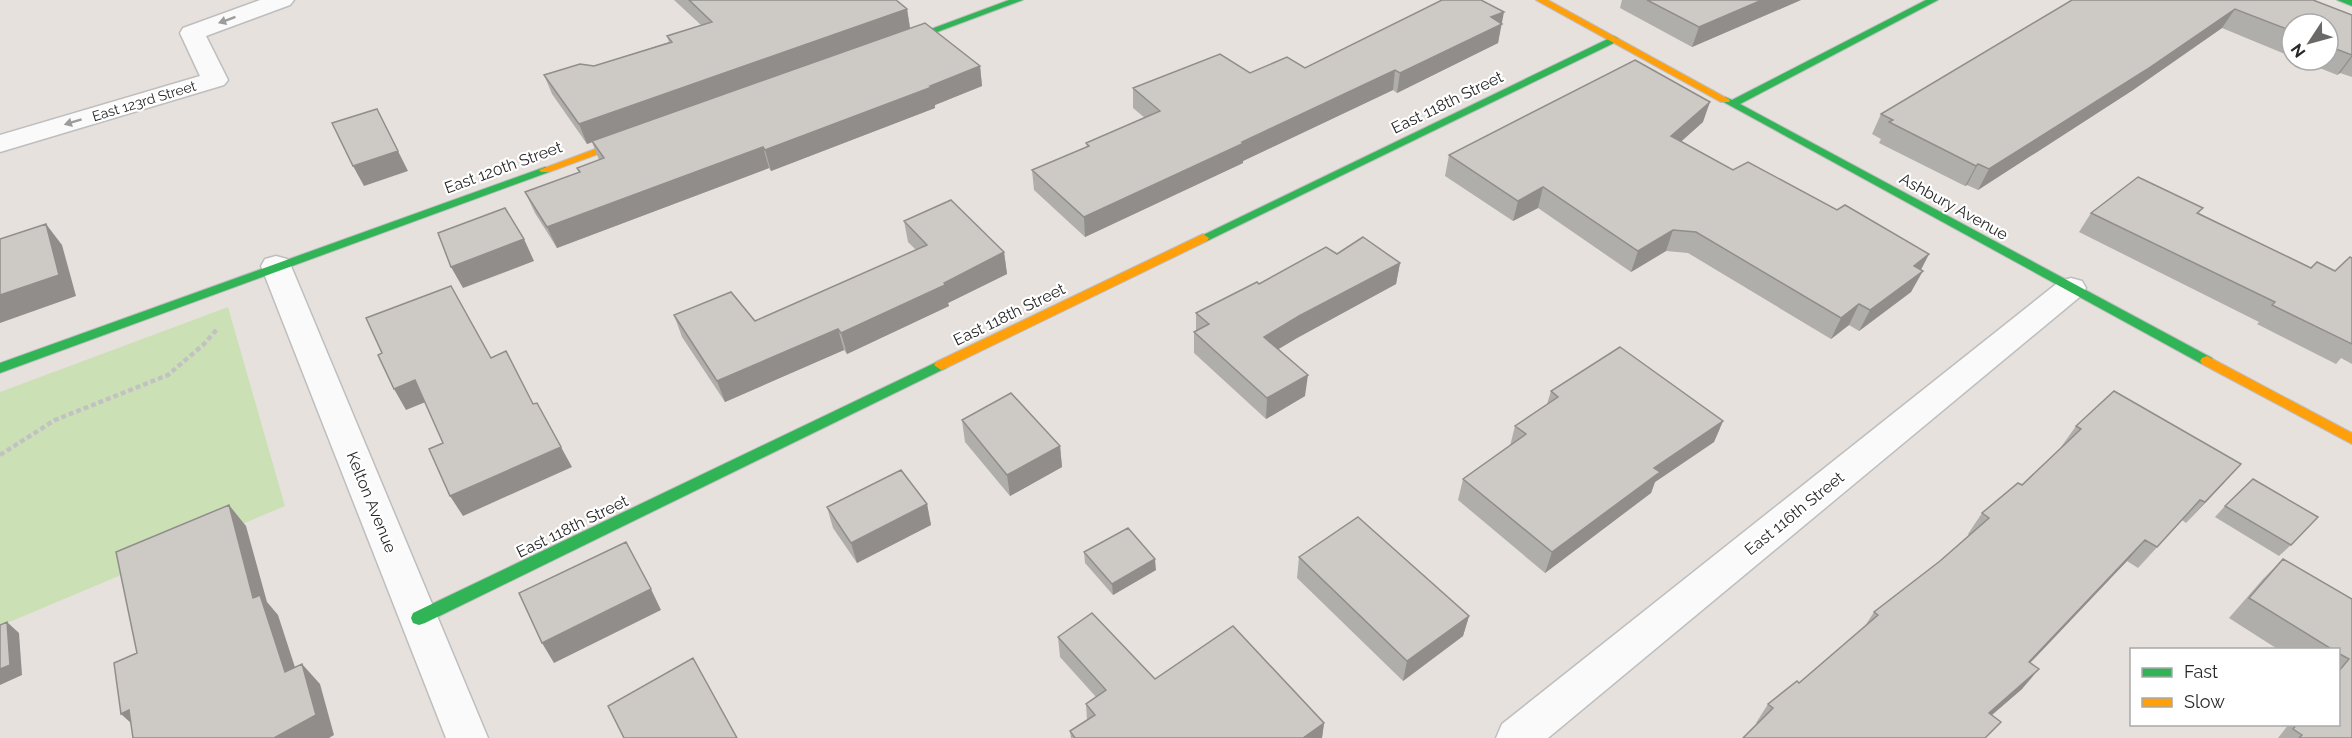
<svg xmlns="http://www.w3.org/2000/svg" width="2352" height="738" viewBox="0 0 2352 738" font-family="Raleway,sans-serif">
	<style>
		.green { fill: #cbe1b5 }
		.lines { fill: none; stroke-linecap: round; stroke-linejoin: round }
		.street-casing { stroke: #bfbebf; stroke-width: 3 }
		.fast-casing { stroke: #bfbebf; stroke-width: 2 }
		.slow-casing { stroke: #bfbebf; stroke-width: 2 }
		.path { stroke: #c3c2c2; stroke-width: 4.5; stroke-dasharray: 5 3; stroke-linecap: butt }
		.street { fill: #fbfafa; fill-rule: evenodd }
		.fast { fill: #30b455; fill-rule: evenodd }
		.slow { fill: #ff9f0a; fill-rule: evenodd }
		.wall { fill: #b0aeaa }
		.shaded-wall { fill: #908d8b }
		.building { fill: #cdcac6; stroke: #908d8b; stroke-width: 1.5 }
		.oneway { fill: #9c9c9c }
		.labels { text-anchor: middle; stroke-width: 4.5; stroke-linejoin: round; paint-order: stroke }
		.far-street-label { font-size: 14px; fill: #282828; stroke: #fff }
		.street-label { font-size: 16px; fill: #282828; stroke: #fff }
	</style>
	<rect width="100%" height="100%" fill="#e6e1dd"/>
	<path class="green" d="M228,307L285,506L0,626V392Z"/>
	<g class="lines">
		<defs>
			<path id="street" d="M260,0H294L290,5L206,36L228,80L224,85L0,152V135L200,76L180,33L183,28Z
				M276,256L287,259L291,266L488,738H446L261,266L265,259Z
				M2071,278L2082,281L2086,288L2082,295L1548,738H1496L1502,724L2060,281Z"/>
			<path id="fast" d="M1009,0H1023L897,47L893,48L888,45Z
				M1926,0H1938L1740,104L2212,358L2214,361L2212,364H2202L1720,100L1725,97L1732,100Z
				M2337,0H2352V6Z
				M1614,36L1619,39L1618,41L1207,241L1203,242L1197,238Z
				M545,167L551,170L549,172L0,373V363Z
				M941,360L948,365L946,368L425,623L419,625L413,623L411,618L413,613Z"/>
			<path id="slow" d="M1536,0H1548L1730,100L1729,102H1721Z
				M638,133L642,134V138L549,172H541L539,170Z
				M1203,234L1209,238L1207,241L946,368L941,370L934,365L936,362Z
				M2207,356L2352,433V444L2202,364L2200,361L2202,358Z"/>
		</defs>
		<use href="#street" class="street-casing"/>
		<use href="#fast" class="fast-casing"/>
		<use href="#slow" class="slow-casing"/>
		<path class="path" d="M0,455L55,420L168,375L204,344L218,328"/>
		<use href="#street" class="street"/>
		<use href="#fast" class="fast"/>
		<use href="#slow" class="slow"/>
	</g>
	<path class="wall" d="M674,0H896L907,9L910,28L980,66L982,86L935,105V108L771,171L769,168L557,248L535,213L525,192L579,173L577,168L599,160L592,142L587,144L552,94L544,75L594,66L669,42L667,36L701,25Z
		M1622,0H1801L1692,47L1620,8Z
		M2072,0L2352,15V77L2340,73L2337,75L2300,60H2328V24H2292V57L2222,28L2133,90L1978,190L1967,185L1965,186L1879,143L1881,139L1872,134L1881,114Z
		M1501,23L1498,43L1397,93L1393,90L1243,161V163L1085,237L1034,190L1032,170L1087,147L1086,143L1145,118L1133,108V88L1250,73L1305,68Z
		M1703,122L1681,141L1733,170L1837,210L1929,254L1921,270L1911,292L1859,331L1849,325L1831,339L1688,253L1666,251L1631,272L1538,208L1513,221L1445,176L1449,155Z
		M2203,208L2199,213L2311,268L2335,271L2352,258V364L2341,358L2336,364L2257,324L2259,322L2079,232L2091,213Z
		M904,221L1004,252L1007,274L948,303L949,306L847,354L844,350L725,402L682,337L674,315L755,321L916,250L908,242Z
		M1337,254L1400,263L1396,284L1297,338L1278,349L1305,396L1266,419L1194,353V332L1196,331V313L1259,284Z
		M1551,391L1723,421L1714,442L1655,482L1651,493L1545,573L1458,500L1463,479L1510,446L1515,426L1547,404Z
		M962,420L1060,446L1062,467L1010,496L965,442Z
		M2076,426L2222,485L2186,523L2182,520L2138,568L2127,561L2030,663L2022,689L1992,715L1757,724L1756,723L1768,704L1799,683L1863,629L1874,612L1940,561L1969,535L1968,534L1982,513L2022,485L2062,447H2061Z
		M927,504L931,525L857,563L833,528L827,507Z
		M2225,506L2291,545L2279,556L2215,517Z
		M1084,552L1156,570L1113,595L1085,563Z
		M1299,557L1469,616L1463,636L1403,681L1297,578Z
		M2283,559L2352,599V738H2278L2289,724H2338V650H2279L2229,618L2263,579Z
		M1058,637L1155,679L1324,723L1322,738H1071L1070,731L1087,720L1086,704L1096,697L1060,657Z"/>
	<path class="shaded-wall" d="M1762,0H1801L1692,47L1699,27Z
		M907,9L910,28L587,144L579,124Z
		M2235,9L2222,28L2133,90L1978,190L1989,169Z
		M1504,12L1498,43L1397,93L1400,73L1491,17Z
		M2352,55V57L2340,73L2337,75Z
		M980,66L982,86L935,105V108L771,171L765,150Z
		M1395,70L1393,90L1243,161V163L1085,237L1084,217Z
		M1710,102L1703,122L1665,156L1671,136Z
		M377,109L408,171L364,186L353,166Z
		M763,147L769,168L557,248L547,227Z
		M1978,164L1967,185L1965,186L1976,166Z
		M1543,187L1538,208L1513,221L1518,201Z
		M46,224L62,245L76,296L0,323V295Z
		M1673,230L1666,251L1631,272L1638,251Z
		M524,239L534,261L463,288L451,267Z
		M1004,252L1007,274L948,303L949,306L847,354L841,333Z
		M1929,254L1918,275L1923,271L1911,292L1859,331L1870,310L1914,266Z
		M1400,263L1396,284L1297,338L1262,359L1264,337L1299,316Z
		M1859,304L1849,325L1831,339L1841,318Z
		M838,329L844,350L725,402L717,381Z
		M1308,375L1305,396L1266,419L1267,398Z
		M415,380L428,401L406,410L394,389Z
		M1723,421L1714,442L1655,482L1651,493L1545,573L1552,552L1654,468Z
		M1060,446L1062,467L1010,496L1007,475Z
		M561,447L572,467L463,516L450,496Z
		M2241,464L2222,485L2186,523L2205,502Z
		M927,504L931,525L857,563L851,543Z
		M229,505L246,526L267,602L278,615L303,692L285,672L253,598Z
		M2145,540L2127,561L2012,682L2029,662Z
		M1155,559L1156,570L1113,595L1112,584Z
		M651,589L661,610L554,663L542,643Z
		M1469,616L1463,636L1403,681L1407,661Z
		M7,622L19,633L22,675L0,685V669Z
		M302,664L320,684L334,735L329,738H274Z
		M2039,669L2022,689L1972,732L1989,713Z
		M129,710L143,734L121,714Z
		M1324,723L1322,738H1303Z"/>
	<path class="building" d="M689,0H896L907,9L579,124L544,75L580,64L594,66L672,42L667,36L712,22Z
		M1442,0H1481L1504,12L1491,17L1502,24L1400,73L1395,70L1242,142L1244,143L1084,217L1032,170L1089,146L1086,143L1160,111L1133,88L1220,54L1250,73L1287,57L1305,68Z
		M1647,0H1762L1699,27Z
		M2072,0H2313L2352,15V55L2328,46V24H2292V31L2235,9L2146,70L1989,169L1978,164L1976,166L1889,122L1893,120L1881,114Z
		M925,23L980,66L930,86L932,87L765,150L763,147L547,227L525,192L580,172L577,168L604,158L592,141Z
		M1635,60L1710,102L1671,136L1733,170L1748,162L1837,210L1845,205L1929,254L1914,266L1923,271L1870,310L1859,304L1841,318L1696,232L1673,230L1638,251L1543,187L1518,201L1449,155Z
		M377,109L398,151L353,166L332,123Z
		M2138,177L2203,208L2197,213L2311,268L2317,262L2335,271L2350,257L2352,258V344L2272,305L2275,302L2091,213Z
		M951,200L1004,252L944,283L945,285L841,333L838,329L717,381L674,315L731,292L755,321L927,245L904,221Z
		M505,208L524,239L451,267L438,233Z
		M46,224L59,275L0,295V239Z
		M1363,237L1400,263L1299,316L1264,337L1308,375L1267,398L1194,332L1209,324L1196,313L1257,282L1259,284L1326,247L1337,254Z
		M451,286L491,358L506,351L533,404L537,403L561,447L450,496L429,449L443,443L415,380L394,389L378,355L382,353L366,318Z
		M1620,347L1723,421L1654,468L1660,472L1552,552L1463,479L1526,434L1515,426L1558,397L1551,391Z
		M2114,391L2241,464L2205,502L2200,500L2157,547L2145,540L2029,662L2039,669L1989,713L2001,722L1985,738H1743L1773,708L1768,704L1797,681L1799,683L1878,615L1874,612L1940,561L1989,518L1982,513L2018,483L2022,485L2081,429L2076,426Z
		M1011,393L1060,446L1007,475L962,420Z
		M901,470L927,504L851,543L827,507Z
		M2253,479L2318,517L2291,545L2225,506Z
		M229,505L253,598L260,595L285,672L302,664L316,715L274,738H133L129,710L121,714L114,663L137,653L116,552Z
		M1358,517L1469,616L1407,661L1299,557Z
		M1128,528L1155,559L1112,584L1084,552Z
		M626,542L651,589L542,643L519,593Z
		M2283,559L2352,599V738H2299L2302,735L2293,729L2297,724H2338V672L2349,659L2338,653V650H2333L2249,598Z
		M1092,613L1155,679L1233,626L1324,723L1303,738H1075L1070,731L1095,715L1086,704L1106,690L1058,637Z
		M7,622L10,665L0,669V625Z
		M693,658L737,738H624L608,706Z"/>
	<defs><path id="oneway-solid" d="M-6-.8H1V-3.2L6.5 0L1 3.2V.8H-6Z" transform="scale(1.5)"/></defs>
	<g class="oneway">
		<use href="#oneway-solid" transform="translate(227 20) rotate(160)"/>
		<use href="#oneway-solid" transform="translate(73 122) rotate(163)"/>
	</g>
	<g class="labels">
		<g class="far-street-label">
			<text transform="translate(144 101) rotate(-17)" y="5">East 123rd Street</text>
		</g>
		<g class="street-label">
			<text transform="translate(1447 102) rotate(-26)" y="6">East 118th Street</text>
			<text transform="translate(503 167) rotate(-20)" y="6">East 120th Street</text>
			<text transform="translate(1954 206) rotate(29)" y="6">Ashbury Avenue</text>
			<text transform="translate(1009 314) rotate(-26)" y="6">East 118th Street</text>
			<text transform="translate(372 502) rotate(68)" y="6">Kelton Avenue</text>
			<text transform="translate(1794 513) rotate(-39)" y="6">East 116th Street</text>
			<text transform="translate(572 526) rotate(-26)" y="6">East 118th Street</text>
		</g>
	</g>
	<rect x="2130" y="648" width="210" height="78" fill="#ffffff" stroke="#a9a9a9" stroke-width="1.5"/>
	<rect x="2142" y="668" width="30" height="9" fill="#30b455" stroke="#a9a9a9" stroke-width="1.5"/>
	<text x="2184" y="678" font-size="18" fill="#282828">Fast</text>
	<rect x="2142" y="698" width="30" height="9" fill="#ff9f0a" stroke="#a9a9a9" stroke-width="1.5"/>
	<text x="2184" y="708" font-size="18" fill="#282828">Slow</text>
	<g transform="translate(2310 42) rotate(234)"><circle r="28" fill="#ffffff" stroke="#a9a9a9" stroke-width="1.5"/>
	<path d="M0-4.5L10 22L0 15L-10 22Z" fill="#6a6967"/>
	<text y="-9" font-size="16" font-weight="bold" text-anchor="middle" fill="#282828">N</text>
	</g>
</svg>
